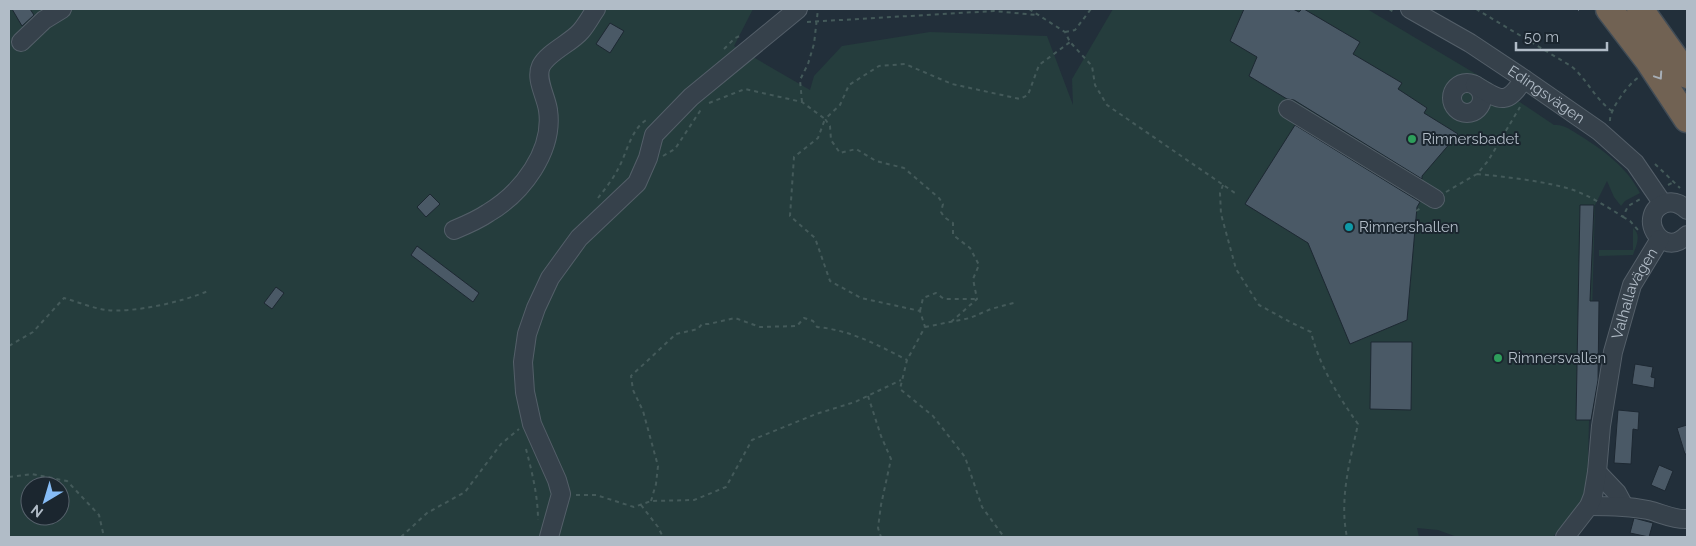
<svg xmlns="http://www.w3.org/2000/svg" width="1696" height="546" viewBox="0 0 1696 546" font-family="Raleway,sans-serif">
	<style>
		.green { fill: #253d3d; fill-rule: evenodd }
		.building { fill: #4a5966; stroke: #1d2832 }
		.lines { fill: none; stroke-linecap: round; stroke-linejoin: round }
		.minor-casing { stroke: #545f69; stroke-width: 20 }
		.highway-casing { stroke: #414c56; stroke-width: 29 }
		.path { stroke: #445a5a; stroke-width: 2; stroke-dasharray: 4 4; stroke-linecap: butt }
		.minor { stroke: #36414b; stroke-width: 18 }
		.highway { stroke: #716253; stroke-width: 26 }
		.rail { stroke: #586572; stroke-width: 4; stroke-dasharray: 5 5; stroke-linecap: butt }
		.oneway { stroke: #a7aeb6 }
		.leisure-dot { fill: #2e9e5b; stroke: #1b262f; stroke-width: 2 }
		.culture-dot { fill: #0f9aa8; stroke: #1b262f; stroke-width: 2 }
		.labels { text-anchor: middle; stroke-width: 4; stroke-linejoin: round; paint-order: stroke }
		.street-label { font-size: 15px; fill: #b1bcc7; stroke: #1b262f }
		.poi-label { font-size: 15px; fill: #b1bcc7; stroke: #1b262f; text-anchor: start }
	</style>
	<rect width="100%" height="100%" fill="#222f3a"/>
	<path class="green" d="M9,9H753L734,46L810,90L814,76L842,46L930,32L1047,36L1073,105L1072,79L1113,9H1367L1496,86L1554,125C1564,124 1571,130 1579,135C1603,150 1627,167 1640,193L1625,201L1621,206L1614,197L1607,181L1595,205L1587,494L1553,537H1457L1438,530L1417,528L1419,537H9ZM30,486H60V516H30Z
		M1633,228C1642,235 1636,246 1633,255L1599,256V250H1633Z"/>
	<path class="building" d="M12,9H30L34,15L22,26Z
		M1244,9H1293L1299,12L1302,9H1304L1360,42L1353,54L1402,83L1398,89L1427,108L1424,113L1458,134L1422,176V179L1294,100L1287,99L1249,76L1257,57L1230,41Z
		M610,23L624,31L610,53L596,44Z
		M1295,125L1420,202L1417,207L1407,320L1350,344L1308,243L1245,204Z
		M430,194L440,204L426,217L417,207Z
		M1580,205H1594L1590,301H1599L1598,380L1591,420H1576Z
		M417,246L479,293L473,302L411,255Z
		M276,287L284,293L272,309L264,303Z
		M1371,342H1412L1411,410L1370,409Z
		M1635,364L1653,367L1651,377L1655,378L1654,388L1632,384Z
		M1618,410L1639,412L1638,430L1633,429L1631,464L1614,463Z
		M1687,425V454H1685L1677,428Z
		M1659,465L1673,471L1665,491L1651,485Z
		M1634,518L1653,523L1649,537L1630,533Z"/>
	<g class="lines">
		<defs>
			<g id="minor">
				<path id="s1" d="M1410,9L1470,43L1524,79L1599,131L1635,163L1663,204"/>
				<path d="M21,42L44,20L62,9"/>
				<circle cx="1467" cy="98" r="15"/>
				<path d="M1475,85C1501,101 1506,106 1524,79"/>
				<path d="M1288,109L1435,199"/>
				<path d="M1687,210C1681,204 1674,201 1666,203C1635,213 1661,261 1687,235"/>
				<path d="M454,230C466,225 478,220 488,213C522,193 554,151 548,110C546,96 535,79 541,66C548,52 571,43 581,31C587,24 591,16 596,9"/>
				<path d="M1597,472L1617,493L1624,506"/>
				<path d="M1589,506C1609,506 1628,506 1648,510C1661,513 1674,520 1687,519"/>
				<path d="M549,537L561,494L557,480L532,424L525,392L523,362L527,334L536,308L550,278L579,238L637,183L648,158L654,135L691,97L798,9"/>
				<path id="s2" d="M1565,537L1589,506L1593,496L1597,472L1601,426L1613,352L1632,285L1660,239"/>
			</g>
			<path id="highway" d="M1609,9L1648,60L1687,119
				M1640,9L1687,75"/>
		</defs>
		<use href="#minor" class="minor-casing"/>
		<use href="#highway" class="highway-casing"/>
		<path class="path" d="M1029,9L1065,32L1070,42L1092,66L1095,85L1107,105L1235,193
			M1389,9L1395,13
			M1476,9L1571,66C1587,79 1595,99 1612,111
			M807,22L994,11L1036,15
			M1065,32L1075,30L1091,9
			M724,49L735,38L742,35
			M802,102L800,80L808,64L814,44L818,9
			M709,103L745,89L802,102L825,119L818,138L794,157L790,216L815,238L830,281L861,298L920,311L925,327L907,360L900,389L933,416L965,457L982,507L1004,537
			M1610,121C1609,110 1629,83 1638,78
			M663,156L675,149L702,108
			M1655,164L1680,188
			M1477,174C1507,177 1547,181 1576,191C1593,198 1608,207 1623,217L1628,206L1642,198
			M1223,185L1220,193L1221,214L1236,269L1259,305L1292,323L1311,332C1319,365 1338,396 1358,424C1350,461 1339,499 1347,537
			M1668,185L1674,182
			M1446,192L1477,174L1488,161L1520,107
			M598,198C605,189 613,179 618,169C627,153 631,128 648,119
			M1416,211L1421,208
			M1623,217L1630,221L1638,230
			M920,311L923,298L936,293L944,299H977
			M951,322L977,299L973,279L979,265L970,248L953,235V223L944,217L941,212L943,204L939,198L904,168L876,161L856,149L840,153L831,140L830,126L825,119L840,105L849,85L879,66L905,64L952,84L1020,99L1028,95L1039,65L1070,42
			M925,327L970,318L991,309L1017,302
			M9,346L33,332L64,298C78,302 92,308 106,310C134,313 182,302 208,291
			M868,396L881,436L891,459L881,505L878,528L881,537
			M526,449C532,472 538,496 538,520
			M9,477L32,474L67,481L99,515L104,537
			M576,495H596L634,507L651,501L694,500L726,487L752,440L816,414L855,402L901,380
			M651,501L656,484L658,466L643,411L633,390L631,376L676,334L698,329L702,324H709L735,318L760,327L797,326L804,318L813,321L817,327C850,330 878,345 907,360
			M641,505L658,527L663,537
			M401,537L427,513L465,492L501,444L519,429"/>
		<use href="#minor" class="minor"/>
		<use href="#highway" class="highway"/>
		<path class="rail" d="M1578,9H1579"/>
	</g>
	<defs><path id="oneway-chevron" d="M-2-3.5L2.5 0L-2 3.5" fill="none" stroke-width="1.6" stroke-linecap="round" stroke-linejoin="round" transform="scale(1.25)"/></defs>
	<use class="oneway" href="#oneway-chevron" transform="translate(1659 76) rotate(56)"/>
	<g class="leisure-dot">
		<circle cx="1412" cy="139" r="5"/>
		<circle cx="1498" cy="358" r="5"/>
	</g>
	<circle class="culture-dot" cx="1349" cy="227" r="5"/>
	<g class="labels">
		<g class="street-label">
			<text dy="5" stroke="none"><textPath href="#s1" startOffset="161">Edingsvägen</textPath></text>
			<text dy="5" stroke="none"><textPath href="#s2" startOffset="258">Valhallavägen</textPath></text>
		</g>
		<g class="poi-label">
			<text x="1422" y="144">Rimnersbadet</text>
			<text x="1359" y="232">Rimnershallen</text>
			<text x="1508" y="363">Rimnersvallen</text>
		</g>
	</g>
	<rect width="1696" height="546" fill="none" stroke="#b1bcc7" stroke-width="20"/>
	<g transform="translate(45 501) rotate(218)"><circle r="24" fill="#1b262f" stroke="#57626c"/>
	<path d="M0-4L9 19L0 12L-9 19Z" fill="#86bcf6"/>
	<text y="-8" font-size="14" font-weight="bold" text-anchor="middle" fill="#b1bcc7">N</text>
	</g>
	<path d="M1516 42v8h91v-8" fill="none" stroke="#b1bcc7" stroke-width="2.5"/>
	<text x="1524" y="42" font-size="15" fill="#b1bcc7" stroke="#1b262f" stroke-width="4" paint-order="stroke">50 m</text>
</svg>
